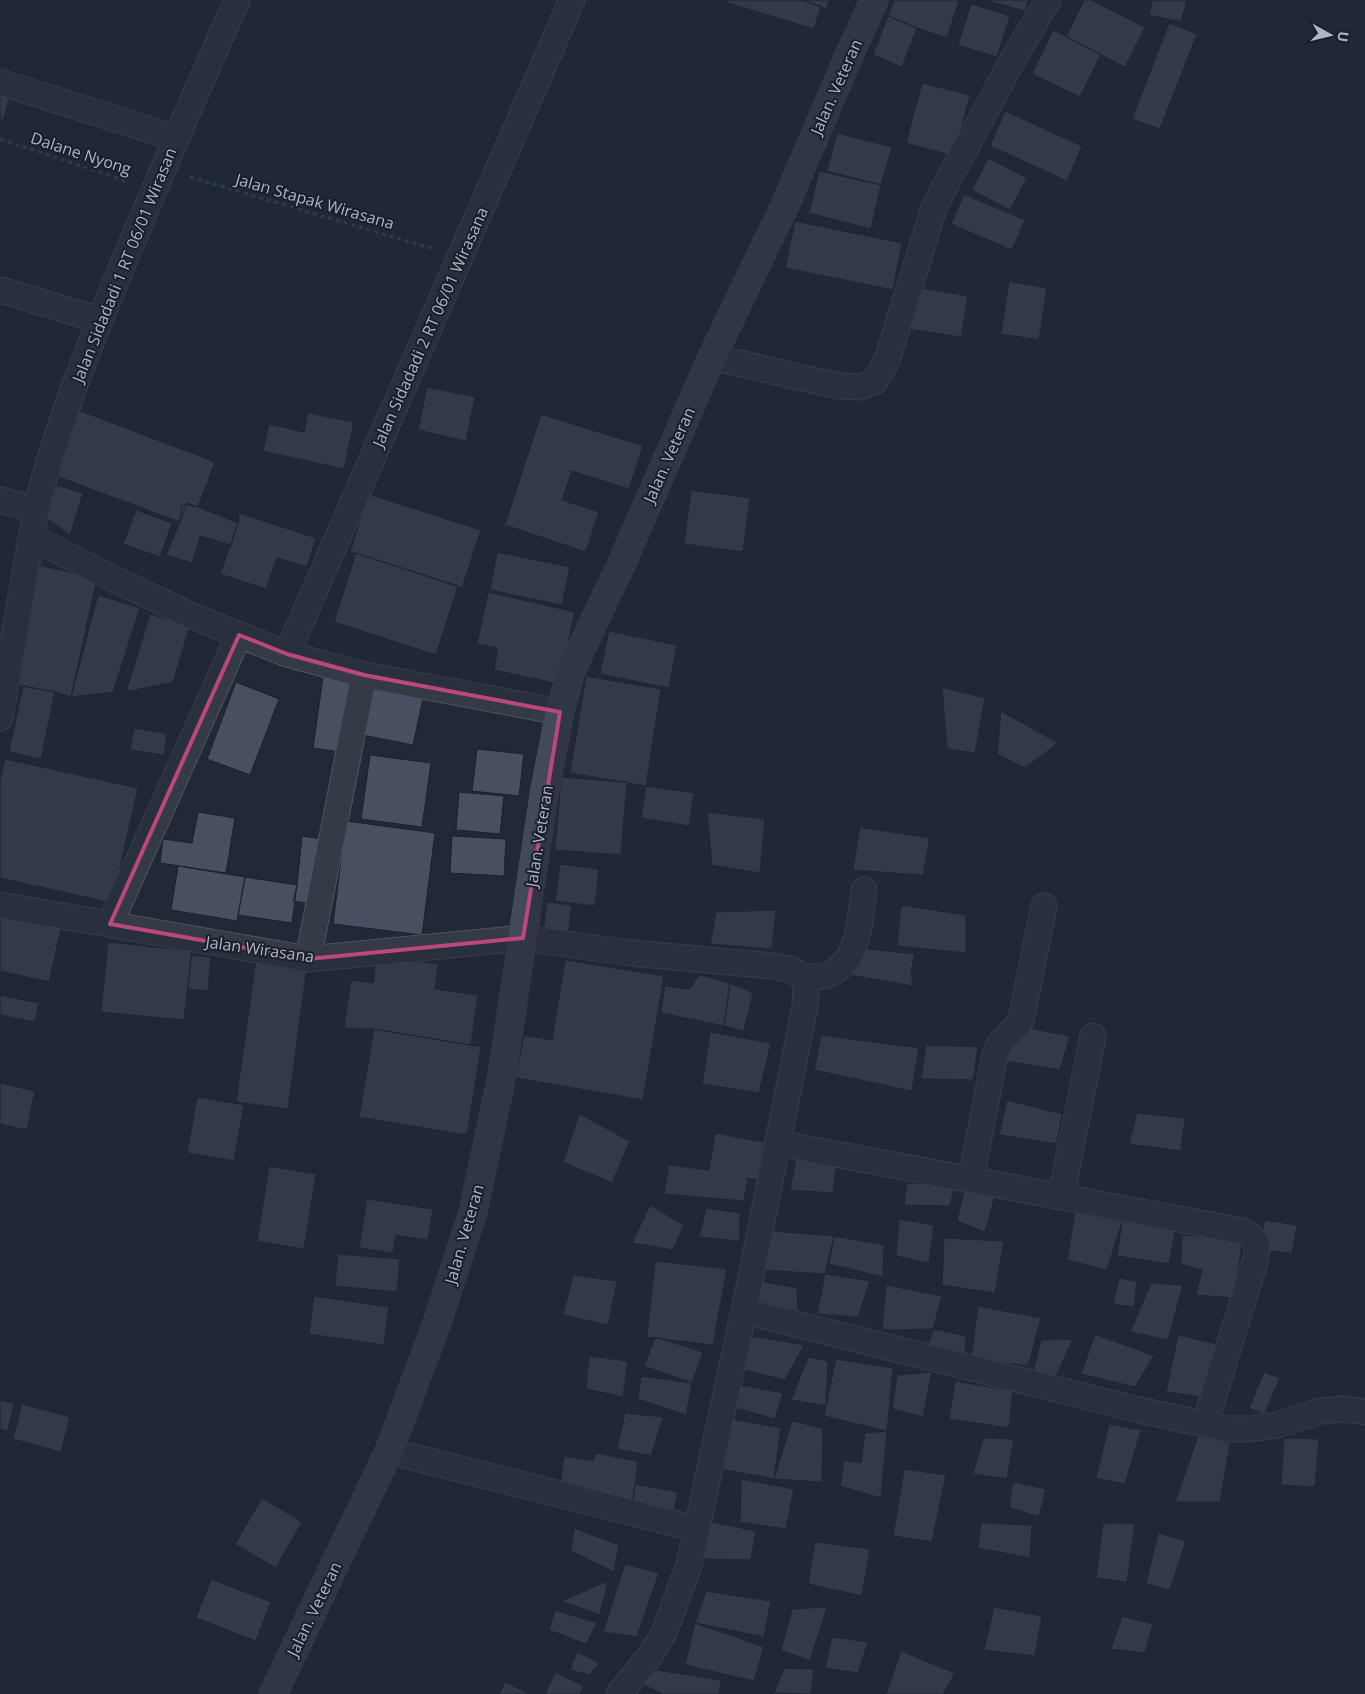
<svg xmlns="http://www.w3.org/2000/svg" width="1365" height="1694" viewBox="0 0 1365 1694" font-family="'Open Sans',sans-serif">
	<style>
		.building { fill: #474f60; stroke: #1b222d }
		.lines { fill: none; stroke-linecap: round; stroke-linejoin: round }
		.street-casing { stroke: #4e5561; stroke-width: 27 }
		.secondary-casing { stroke: #4e5561; stroke-width: 29 }
		.path { stroke: #405054; stroke-width: 3; stroke-dasharray: 4 4; stroke-linecap: butt }
		.street { stroke: #343a46; stroke-width: 25 }
		.secondary { stroke: #424959; stroke-width: 28 }
		.marked { fill: none; stroke: #bc477a; stroke-width: 4; stroke-linejoin: round }
		.labels { text-anchor: middle; stroke-width: 4; stroke-linejoin: round; paint-order: stroke }
		.street-label { font-size: 16px; fill: #aeb5c3; stroke: #19202b }
	</style>
	<rect width="100%" height="100%" fill="#212836"/>
	<path class="building" d="M728,0H800L821,6L814,29L728,3Z
		M802,0H830L826,9Z
		M894,0H959L947,38L917,28L888,16Z
		M984,0H1028L1025,11Z
		M1084,0H1091L1145,27L1125,67L1066,37Z
		M1152,0H1187L1181,22L1149,15Z
		M971,4L1010,16L997,57L958,45Z
		M888,16L917,28L902,67L873,55Z
		M1169,23L1197,34L1160,129L1132,119Z
		M1053,30L1101,54L1080,97L1032,74Z
		M922,83L970,95L954,156L906,143Z
		M0,86L11,90L4,119L0,120Z
		M1005,111L1082,146L1067,181L990,146Z
		M837,133L892,147L881,185L827,171Z
		M988,158L1027,178L1010,210L972,190Z
		M819,171L881,185L871,229L809,213Z
		M964,194L1025,220L1012,250L951,224Z
		M795,221L902,243L893,290L785,268Z
		M1009,281L1047,288L1039,340L1001,334Z
		M916,287L968,296L961,337L909,329Z
		M427,387L475,397L466,441L418,430Z
		M73,408L215,462L198,507L187,503L180,522L48,473Z
		M308,413L354,422L344,469L263,451L269,424L304,432Z
		M541,414L643,446L629,489L572,471L562,500L599,512L586,552L505,525Z
		M50,483L83,493L70,535L40,513Z
		M691,490L750,498L743,552L684,544Z
		M368,494L481,530L462,588L356,553H350Z
		M182,504L198,507L238,523L231,545L200,536L192,563L166,555L180,522Z
		M136,510L172,523L160,557L123,544Z
		M239,513L316,538L307,567L277,558L266,589L220,574L238,523Z
		M497,552L570,567L562,605L490,590Z
		M356,553L458,586L436,655L334,622Z
		M37,565L97,578L71,697L55,692L12,684Z
		M488,592L575,612L559,684L494,670L498,648L477,644Z
		M98,595L140,608L113,692L71,697Z
		M150,614L190,626L173,682L126,692Z
		M609,631L677,645L669,688L600,674Z
		M586,676L661,689L646,786L570,773Z
		M323,677L358,682L348,753L313,748Z
		M236,682L279,699L250,775L207,759Z
		M374,683L424,694L413,745L363,735Z
		M23,686L55,692L41,759L9,752Z
		M942,687L985,698L975,753L947,749Z
		M1001,711L1058,743L1025,768L997,754Z
		M134,728L167,734L164,755L130,750Z
		M477,749L524,754L519,796L472,791Z
		M370,755L431,763L422,827L361,819Z
		M5,759L138,788L112,903L0,878V780Z
		M561,777L627,782L621,855L555,850Z
		M646,786L694,793L689,826L641,818Z
		M459,792L504,796L500,834L456,830Z
		M198,812L235,818L226,873L160,863L163,839L192,843Z
		M707,812L765,819L760,873L712,865Z
		M346,821L435,833L422,935L333,924Z
		M860,827L930,838L923,875L853,870Z
		M302,836L328,840L319,905L293,901L297,885Z
		M452,836L506,839L504,876L450,873Z
		M560,864L599,869L595,906L555,901Z
		M178,866L245,877L237,921L171,910Z
		M245,877L297,885L292,923L238,915Z
		M547,902L572,905L567,942L542,939Z
		M901,905L966,915V953L897,946Z
		M776,910L772,949L710,944L716,912Z
		M0,914L61,928L49,982L0,971Z
		M108,942L192,951L184,1020L101,1012Z
		M860,948L915,954L911,971L913,986L849,975Z
		M257,952L308,959L288,1109L236,1102Z
		M191,955L211,957L208,991L188,989Z
		M377,955L438,964L435,989L478,995L471,1045L374,1029L344,1028L351,980L373,983Z
		M565,960L664,976L643,1100L516,1078L524,1035L552,1040Z
		M699,975L730,983L724,1026L661,1013L665,986L690,989Z
		M730,983L753,993L744,1031L724,1026Z
		M0,995L39,1003L35,1022L0,1015Z
		M1024,1027L1070,1036L1060,1070L1005,1061L1016,1035Z
		M374,1029L481,1047L467,1135L359,1117Z
		M710,1032L771,1043L759,1093L702,1084Z
		M821,1035L919,1048L912,1091L814,1070Z
		M926,1045L978,1047L973,1080L921,1079Z
		M0,1083L35,1091L27,1130L0,1124Z
		M197,1097L244,1105L234,1161L187,1153Z
		M1007,1100L1062,1114L1057,1144L999,1135Z
		M1137,1113L1185,1118L1181,1151L1129,1144Z
		M579,1114L630,1141L612,1183L563,1162Z
		M715,1133L764,1142L758,1180L748,1178L744,1201L664,1194L669,1165L709,1170Z
		M838,1155L833,1193L790,1190L796,1159Z
		M269,1166L316,1174L304,1249L257,1241Z
		M907,1183L955,1185L950,1206L904,1205Z
		M964,1190L995,1196L985,1232L957,1221Z
		M367,1199L433,1209L428,1240L396,1235L393,1253L359,1248Z
		M650,1205L684,1225L673,1250L632,1243Z
		M706,1208L740,1213V1241L699,1237Z
		M1075,1211L1122,1222L1107,1270L1067,1260Z
		M899,1219L934,1225L929,1263L896,1256Z
		M1265,1220L1297,1225L1292,1254L1259,1249Z
		M1122,1222L1176,1227L1169,1264L1117,1256Z
		M759,1230L834,1236L825,1274L762,1270Z
		M1182,1235L1243,1240L1233,1298L1196,1295L1202,1270L1181,1264Z
		M834,1236L884,1245L883,1277L829,1264Z
		M944,1238L1004,1241L995,1293L942,1285Z
		M338,1254L400,1259L397,1292L335,1286Z
		M655,1261L727,1269L713,1345L647,1337Z
		M825,1274L870,1281L858,1317L817,1314Z
		M573,1275L617,1281L608,1325L563,1315Z
		M1119,1278L1137,1281L1134,1307L1113,1304Z
		M761,1281L797,1288L798,1315L755,1305Z
		M1151,1283L1183,1285L1168,1340L1130,1332Z
		M886,1285L942,1296L933,1329L882,1330Z
		M314,1296L389,1307L384,1345L309,1334Z
		M978,1306L1041,1318L1028,1366L971,1358Z
		M933,1329L966,1336L965,1356L925,1357Z
		M1095,1334L1154,1356L1135,1387L1081,1374Z
		M1178,1335L1217,1344L1204,1397L1166,1392Z
		M753,1336L804,1345L785,1380L739,1369Z
		M655,1337L703,1352L692,1383L644,1366Z
		M1073,1339L1056,1376L1033,1372L1041,1340Z
		M589,1356L628,1361L623,1397L586,1389Z
		M808,1357L828,1361L826,1406L791,1400Z
		M836,1359L893,1368L887,1431L824,1416Z
		M932,1372L923,1417L892,1409L897,1375Z
		M1264,1372L1280,1378L1264,1415L1249,1408Z
		M641,1376L692,1383L686,1415L638,1399Z
		M955,1381L1013,1391L1009,1428L949,1419Z
		M741,1385L783,1393L775,1419L732,1407Z
		M0,1400L14,1403L8,1431L0,1429Z
		M22,1404L70,1417L61,1452L13,1439Z
		M625,1413L663,1417L651,1456L617,1449Z
		M721,1417L781,1428L774,1479L716,1468Z
		M792,1421L823,1428L822,1482L774,1479Z
		M1109,1424L1141,1430L1125,1484L1096,1478Z
		M887,1431L881,1498L840,1486L844,1460L861,1463L865,1433Z
		M1198,1436L1230,1443L1220,1502H1175Z
		M983,1438L1014,1439L1007,1479L973,1474Z
		M1284,1438L1319,1439L1315,1487L1281,1485Z
		M595,1453L638,1461L633,1500L559,1494L564,1456L594,1461Z
		M904,1469L946,1475L932,1542L893,1536Z
		M741,1479L794,1489L786,1529L740,1522Z
		M1013,1482L1046,1489L1039,1517L1009,1507Z
		M635,1484L678,1492L673,1515L632,1506Z
		M262,1498L302,1522L276,1568L235,1544Z
		M708,1521L756,1531L751,1560L703,1559Z
		M981,1523L1032,1525L1030,1558L978,1548Z
		M1103,1523L1135,1524L1127,1582L1096,1578Z
		M574,1528L619,1545L614,1572L571,1551Z
		M1158,1533L1186,1541L1170,1590L1146,1584Z
		M815,1542L870,1549L862,1596L808,1584Z
		M625,1564L659,1573L637,1637L603,1632Z
		M211,1579L271,1602L256,1641L196,1618Z
		M608,1581L600,1615L561,1601Z
		M706,1591L771,1601L764,1637L695,1623Z
		M827,1607L810,1661L781,1650L792,1609Z
		M994,1607L1042,1616L1035,1656L984,1650Z
		M555,1610L597,1623L586,1644L549,1630Z
		M1122,1616L1153,1624L1145,1653L1111,1649Z
		M695,1623L764,1647L754,1681L685,1665Z
		M832,1637L868,1642L858,1673L825,1668Z
		M901,1651L955,1673L943,1694H886Z
		M577,1652L600,1663L589,1675L570,1670Z
		M784,1668L814,1669L811,1694L774,1693Z
		M656,1670L721,1680L719,1694H663L642,1684Z
		M555,1672L584,1686L580,1694H545Z
		M505,1682L530,1694H499Z"/>
	<g class="lines">
		<defs>
			<path id="street" d="M0,82L175,138
				M0,290L100,320
				M712,357L838,386L860,387L874,382L881,372L887,360L935,205L1011,63L1048,0
				M0,500L36,510
				M31,537L118,581L192,616L287,654L364,675L560,712
				M287,654L572,0
				M0,718L36,510C56,428 88,349 120,271C158,180 197,90 237,0
				M0,905L308,959L523,938L631,953L773,966L792,970L804,978L806,991L805,1006L744,1311L689,1565L664,1633L649,1657L619,1694
				M110,924L239,635
				M308,959L364,675
				M804,978C810,977 817,977 823,976C860,967 860,920 864,890
				M777,1143L1242,1231C1257,1237 1258,1243 1256,1258L1205,1424
				M971,1180L995,1054L1000,1043L1017,1026L1021,1020L1044,906
				M1061,1197L1093,1036
				M744,1311L1135,1409L1227,1429H1249L1277,1425L1321,1411L1344,1409L1365,1412
				M389,1451L696,1529"/>
			<path id="secondary" d="M273,1694L389,1451L438,1320L473,1212L502,1075L545,789L560,712L571,672L581,649L621,565L712,357L786,203L848,58L874,0"/>
		</defs>
		<use href="#street" class="street-casing"/>
		<use href="#secondary" class="secondary-casing"/>
		<path class="path" d="M0,139L129,182
			M190,177L434,249"/>
		<use href="#street" class="street"/>
		<use href="#secondary" class="secondary"/>
	</g>
	<path d="M0 0H1365V1694H0ZM239,635L287,654L364,675L560,712L523,938L308,959L110,924Z" fill="#212836" fill-opacity=".55" fill-rule="evenodd"/>
	<path class="marked" d="M239,635L287,654L364,675L560,712L523,938L308,959L110,924Z"/>
	<g class="labels">
		<g class="street-label">
			<text transform="translate(836 87) rotate(-66)" y="6">Jalan. Veteran</text>
			<text transform="translate(81 153) rotate(18)" y="6">Dalane Nyong</text>
			<text transform="translate(315 201) rotate(16)" y="6">Jalan Stapak Wirasana</text>
			<text transform="translate(124 265) rotate(-68)" y="6">Jalan Sidadadi 1 RT 06/01 Wirasan</text>
			<text transform="translate(430 327) rotate(-66)" y="6">Jalan Sidadadi 2 RT 06/01 Wirasana</text>
			<text transform="translate(669 455) rotate(-66)" y="6">Jalan. Veteran</text>
			<text transform="translate(539 836) rotate(-81)" y="6">Jalan. Veteran</text>
			<text transform="translate(260 949) rotate(8)" y="6">Jalan Wirasana</text>
			<text transform="translate(464 1234) rotate(-74)" y="6">Jalan. Veteran</text>
			<text transform="translate(314 1609) rotate(-64)" y="6">Jalan. Veteran</text>
		</g>
	</g>
	<g transform="translate(1330 35) rotate(98)" stroke="#19202b" stroke-width="4" paint-order="stroke">
	<path d="M0-4L9 19L0 12L-9 19Z" fill="#aeb5c3"/>
	<text y="-8" font-size="14" font-weight="bold" text-anchor="middle" fill="#aeb5c3">U</text>
	</g>
</svg>
